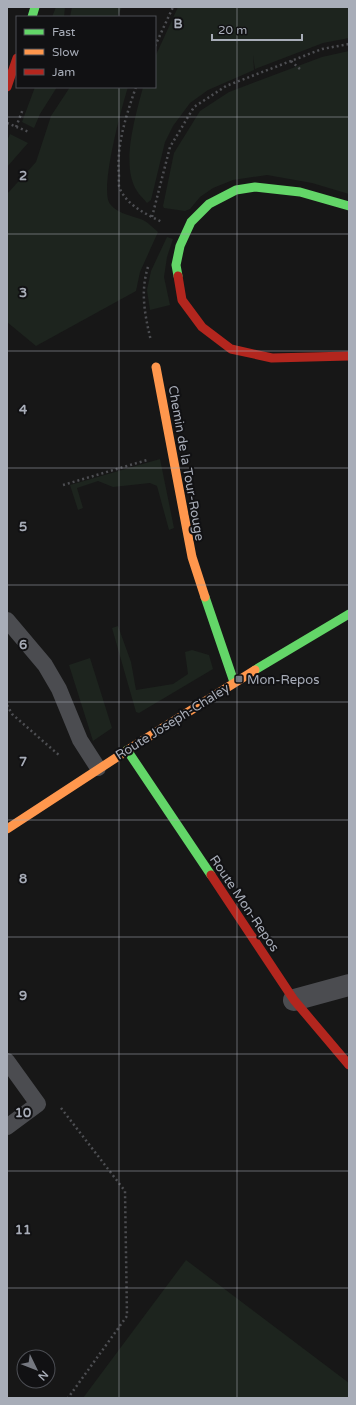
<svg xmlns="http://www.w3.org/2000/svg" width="356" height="1405" viewBox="0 0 356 1405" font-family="'Varela Round',sans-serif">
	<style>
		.green { fill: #1d241e }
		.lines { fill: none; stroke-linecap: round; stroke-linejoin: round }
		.path { stroke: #4d4e52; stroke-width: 2.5; stroke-dasharray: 2 3; stroke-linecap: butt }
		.lane { stroke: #4b4c50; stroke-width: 16 }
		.street { stroke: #4b4c50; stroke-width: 22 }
		.fast { stroke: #63d668; stroke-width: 9 }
		.slow { stroke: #ff974d; stroke-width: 9 }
		.jam { stroke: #b3261e; stroke-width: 9 }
		.grid { fill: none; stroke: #a8adb8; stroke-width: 1; stroke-opacity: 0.55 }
		.poi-dot { fill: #757880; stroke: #111113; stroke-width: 1.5 }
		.labels { text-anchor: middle; stroke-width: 4; stroke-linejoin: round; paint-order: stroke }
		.street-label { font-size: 13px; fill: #a8adb8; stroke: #111113 }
		.poi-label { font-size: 13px; fill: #a8adb8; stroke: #111113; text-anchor: start }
		.grid-label { font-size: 13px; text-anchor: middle; font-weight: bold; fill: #a8adb8; stroke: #111113; stroke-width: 4; stroke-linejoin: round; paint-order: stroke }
	</style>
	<rect width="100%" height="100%" fill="#171717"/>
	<path class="green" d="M56,7H65L64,17H52Z
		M72,7H122L117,17H70Z
		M178,7H349V38L323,43L255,69L253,55L254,70L208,90L190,103L173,126L165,142L151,200L147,203C144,199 139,195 137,191C120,165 136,115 143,87H155V57Z
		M349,51V194L312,183L267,175L233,180L213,188L200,197L190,209L185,211L164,208L163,206L174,153L200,111L229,92L322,57Z
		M35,87H57L40,114L34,128L22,122Z
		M70,87H128C122,106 99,190 110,204C118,214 133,216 143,220C149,223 153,228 158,232L140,272L136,291L36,346L7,322V194L36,162L51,116Z
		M10,134L28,143L7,167V141Z
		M167,237L173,239L167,257L164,277L170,305L150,310L147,290L151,271Z
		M160,459L174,528L169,530L157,486L150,483L113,487L98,481L77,488L83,508L78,510L70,485Z
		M118,626L131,662L136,690L173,684L188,674L185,652L192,650L209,655L213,669L139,713L136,712L112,628Z
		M90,658L112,728L93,741L69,665Z
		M186,1260L349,1383V1398H83Z"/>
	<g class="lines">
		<path class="path" d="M155,46L173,7H172
			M291,61L301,70
			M136,87C126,116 116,146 119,176C119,180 118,185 120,189C128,206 146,214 162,222
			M7,123L29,132
			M16,127L23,109
			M152,217L170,147L194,107L226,86L322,49L349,44
			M148,267C140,292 145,316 151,341
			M63,485L147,460
			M7,705L12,714L60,756
			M61,1108L125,1191L127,1316L68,1398"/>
		<path class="lane" d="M7,620L45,665L59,689L80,740L98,768
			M7,1061L38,1104L7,1127"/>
		<path class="street" d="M294,1000L349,985"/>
		<path class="fast" d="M32,17L35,7
			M178,276L176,265L180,246L191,222L209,204L236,190L255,187L300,192L349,206
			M205,597L234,682
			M255,670L349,614
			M127,750L211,875"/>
		<path class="slow" d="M156,367L192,557L205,597
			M7,829L134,746L255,670"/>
		<path class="jam" d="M7,87L17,58
			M178,276L182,300L202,327L231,349L272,358L349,356
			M211,875L294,1000L349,1065"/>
	</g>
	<path class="grid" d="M119,7V17M237,7V1398M119,87V1398M7,117H349M7,234H349M7,351H349M7,468H349M7,585H349M7,702H349M7,820H349M7,937H349M7,1054H349M7,1171H349M7,1288H349"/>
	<rect class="poi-dot" x="235" y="675" width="8" height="8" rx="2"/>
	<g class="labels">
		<g class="street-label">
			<text transform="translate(187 463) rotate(80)" y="5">Chemin de la Tour-Rouge</text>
			<text transform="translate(172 721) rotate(-32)" y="5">Route Joseph-Chaley</text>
			<text transform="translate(245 903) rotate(56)" y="5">Route Mon-Repos</text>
		</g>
		<g class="poi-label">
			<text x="247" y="684">Mon-Repos</text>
		</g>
	</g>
	<g class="grid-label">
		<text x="178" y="28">B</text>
		<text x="23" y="180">2</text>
		<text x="23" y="297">3</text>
		<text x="23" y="414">4</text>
		<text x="23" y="531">5</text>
		<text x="23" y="649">6</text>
		<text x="23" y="766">7</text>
		<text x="23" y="883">8</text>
		<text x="23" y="1000">9</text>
		<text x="23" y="1117">10</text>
		<text x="23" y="1234">11</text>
	</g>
	<rect width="356" height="1405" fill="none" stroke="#a8adb8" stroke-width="16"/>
	<rect x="16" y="16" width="140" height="72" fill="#111113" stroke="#4d4f55"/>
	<rect x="24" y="29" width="20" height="6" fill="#63d668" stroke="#4d4f55"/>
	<text x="52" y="36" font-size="12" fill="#a8adb8">Fast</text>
	<rect x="24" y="49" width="20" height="6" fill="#ff974d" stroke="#4d4f55"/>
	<text x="52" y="56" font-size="12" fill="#a8adb8">Slow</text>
	<rect x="24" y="69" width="20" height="6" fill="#b3261e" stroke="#4d4f55"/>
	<text x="52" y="76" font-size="12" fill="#a8adb8">Jam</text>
	<g transform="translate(36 1369) rotate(133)"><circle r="19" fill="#111113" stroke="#4d4f55"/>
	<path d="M0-3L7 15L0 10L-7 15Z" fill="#757880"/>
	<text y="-6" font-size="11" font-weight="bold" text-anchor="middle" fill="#a8adb8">N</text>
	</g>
	<path d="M212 34v6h90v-6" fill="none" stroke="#a8adb8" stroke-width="2"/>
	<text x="218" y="34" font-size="12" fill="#a8adb8" stroke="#111113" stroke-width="3" paint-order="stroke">20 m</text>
</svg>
